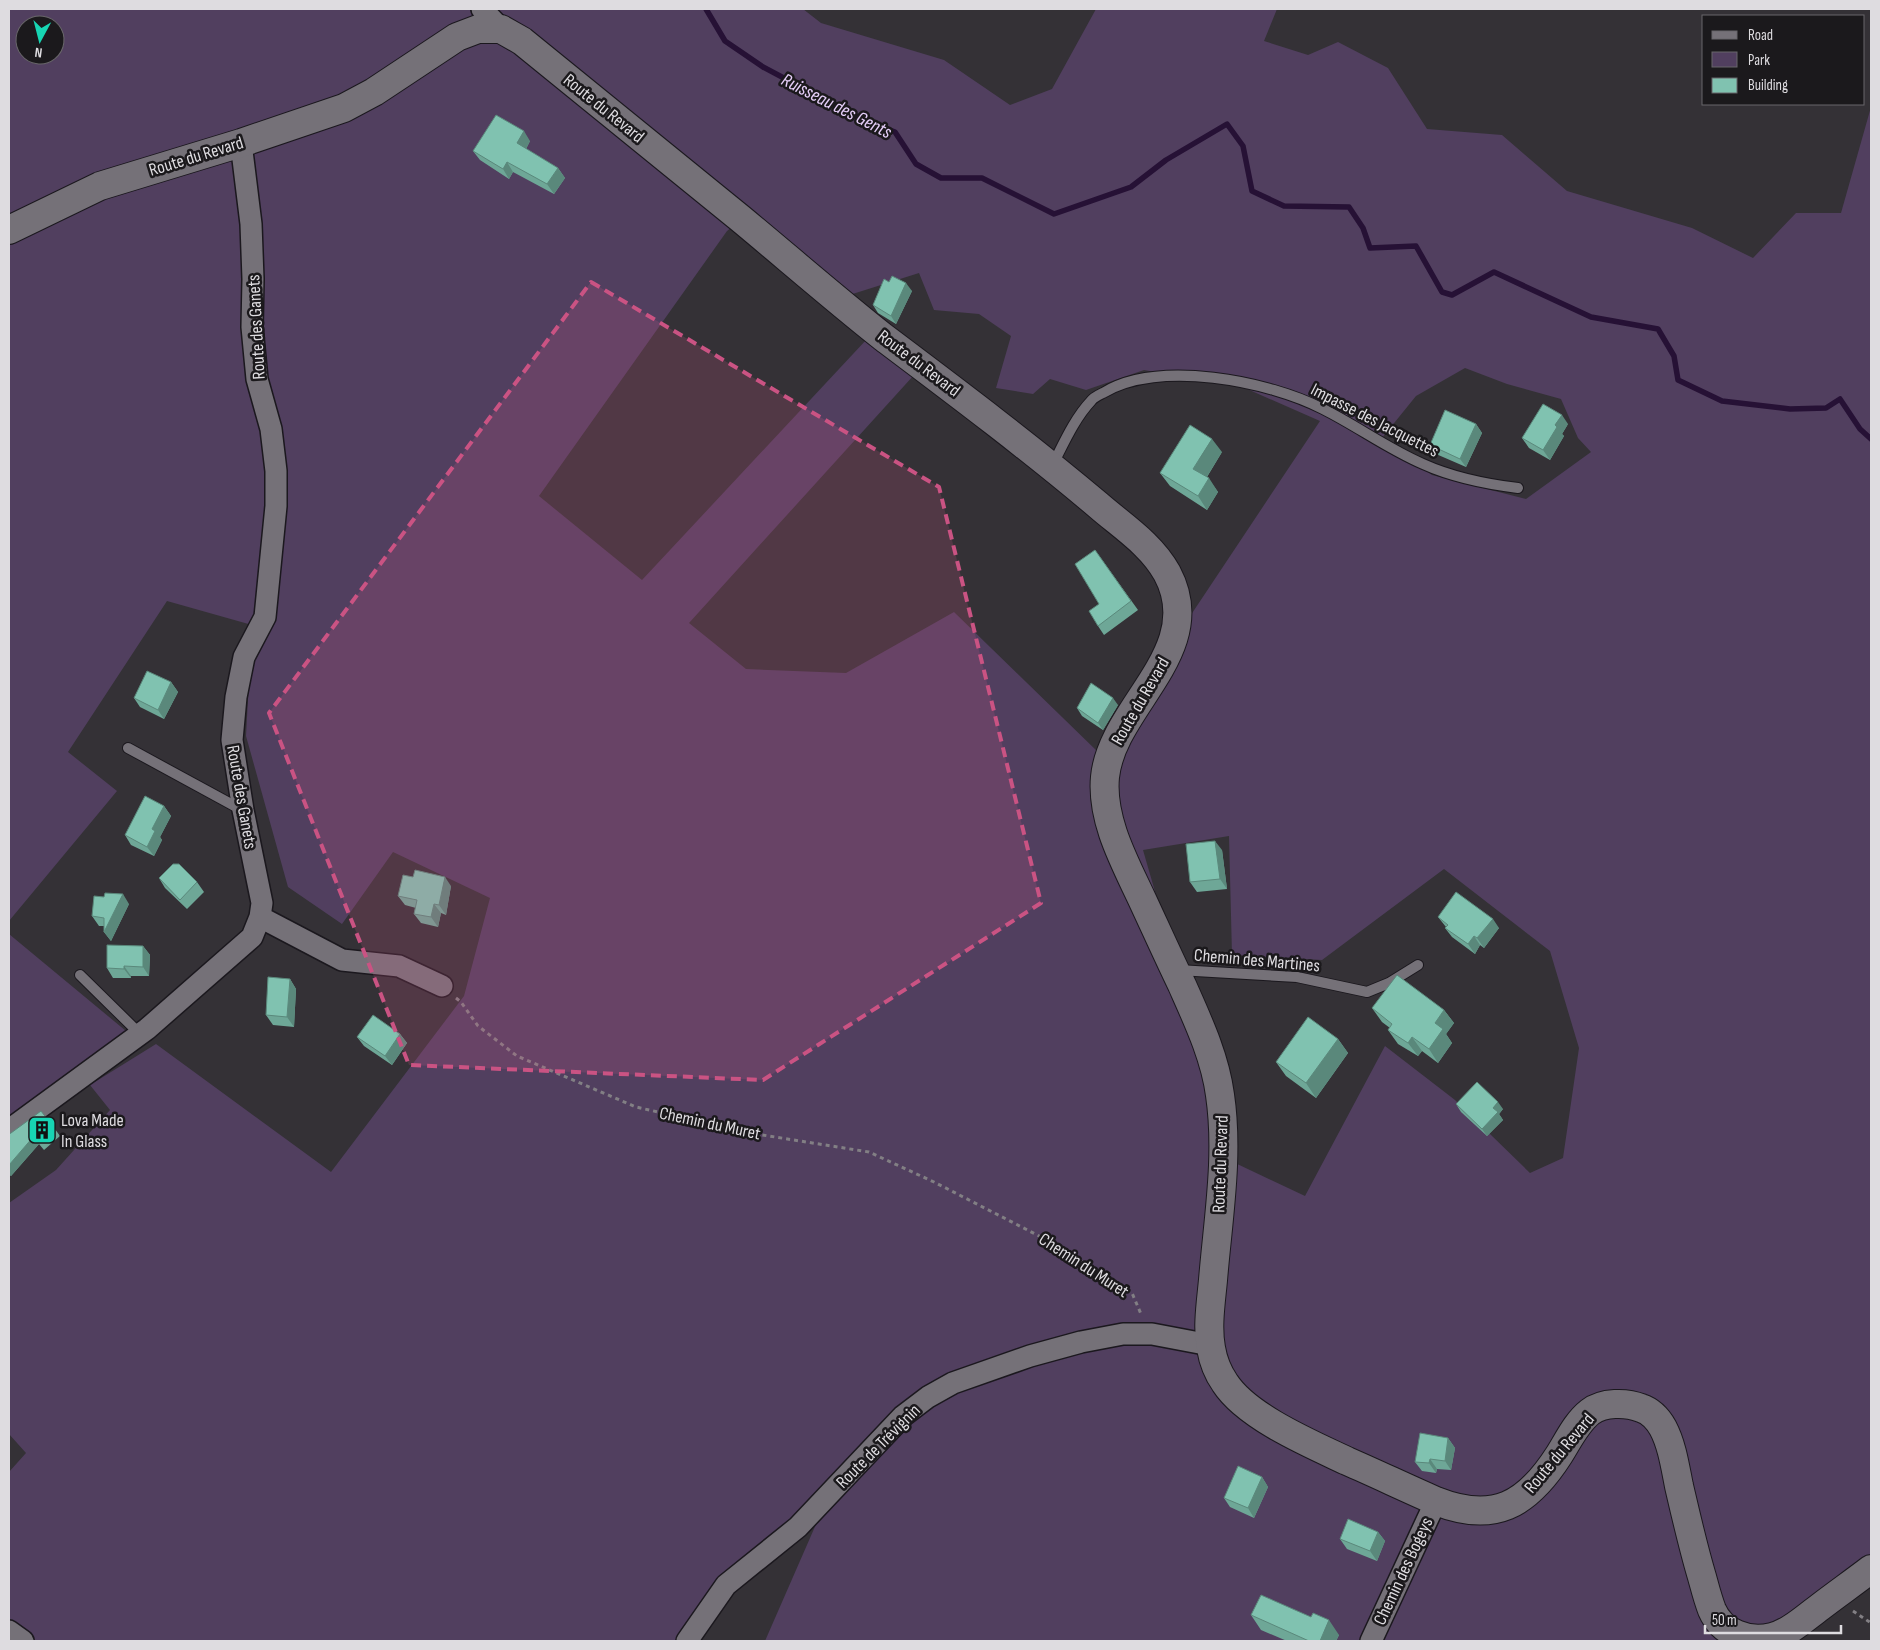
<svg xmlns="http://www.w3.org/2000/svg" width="1880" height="1650" viewBox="0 0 1880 1650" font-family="'Sofia Sans Condensed',sans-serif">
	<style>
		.green { fill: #513f5f; fill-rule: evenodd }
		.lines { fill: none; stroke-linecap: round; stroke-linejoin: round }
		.stream { stroke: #261135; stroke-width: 5.5 }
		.lane-casing { stroke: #1b181e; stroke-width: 12 }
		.street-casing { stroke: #1b181e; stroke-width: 24 }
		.secondary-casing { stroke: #1b181e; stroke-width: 30 }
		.path { stroke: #827f84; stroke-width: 3; stroke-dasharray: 4 4; stroke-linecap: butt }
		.lane { stroke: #757178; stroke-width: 10 }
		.street { stroke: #757178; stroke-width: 21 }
		.secondary { stroke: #757178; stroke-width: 28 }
		.wall { fill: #6ea797 }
		.shaded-wall { fill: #5a887b }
		.building { fill: #80c2b0; stroke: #5a887b }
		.marked { fill: #ca5383; fill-opacity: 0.2; stroke: #ca5383; stroke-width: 4; stroke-dasharray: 10 6; stroke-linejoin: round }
		.labels { text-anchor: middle; stroke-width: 5; stroke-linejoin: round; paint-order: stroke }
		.street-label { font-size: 18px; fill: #dedce0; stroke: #1b191c }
		.poi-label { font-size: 18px; fill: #dedce0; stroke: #1b191c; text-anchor: start }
		.water-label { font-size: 19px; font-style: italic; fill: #e6cff9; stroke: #1b191c }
	</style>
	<rect width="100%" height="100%" fill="#343136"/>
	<path class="green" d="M9,9H803L821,23L944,60L1010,105L1052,89L1096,9H1277L1264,41L1308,55L1338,42L1388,68L1427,129L1502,135L1567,191L1692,228L1753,258L1796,213H1841L1871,107V1560L1774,1641H765L817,1522L731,1590L699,1641H9V1472L26,1453L9,1434V1203L56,1170L110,1110L90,1085L156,1044L331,1172L464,996L490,898L393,852L342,924L288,887L246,736L252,625L167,601L68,752L117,791L9,921ZM25,25H55V55H25ZM745,217L843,297L919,273L934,310L979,314L1011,336L996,388L1033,394L1050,379L1086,390L1144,370L1245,388L1320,421L1099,753L954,612L846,673L746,669L689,623L914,375L867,339L642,580L539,496L727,231ZM1465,368L1507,384L1561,399L1578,438L1591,452L1526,499L1432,475L1382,438L1416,396ZM1229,836L1232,955L1322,960L1444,869L1550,951L1579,1048L1563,1158L1530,1173L1455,1100L1385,1046L1305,1196L1233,1162L1143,850Z
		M9,934L126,1031L9,1116Z"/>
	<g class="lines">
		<path class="stream" d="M706,9L725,41L763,67L861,119L895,132L916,164L941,178H982L1054,214L1131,187L1166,160L1227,124L1243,146L1252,191L1284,206L1349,207L1363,228L1370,248L1416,246L1442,292L1452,295L1494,272L1591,317L1658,329L1674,356L1678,380L1722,401L1790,409L1826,408L1840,399L1860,429L1871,439"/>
		<defs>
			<path id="lane" d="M1052,466C1063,445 1074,419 1091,401C1094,397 1099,395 1103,393C1158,359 1269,381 1323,409C1357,426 1388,449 1423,464C1454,478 1485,484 1518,488
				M128,748L242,810
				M1178,970L1297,977L1367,992L1389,983L1418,965
				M80,975L140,1034"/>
			<path id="street" d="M482,9L501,29
				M260,917L342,960L399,966L442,986
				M9,1130L147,1029L252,937L260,917L262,903L243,810L232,740L236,697L244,657L265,617L276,506V471L271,429L257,379L252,327L253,279L251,224L241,143
				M9,1631L23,1641
				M687,1641L726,1585L798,1527L903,1416L928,1397L953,1383L1030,1356L1081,1342L1123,1334H1152L1210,1345
				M1371,1641L1436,1501"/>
			<path id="secondary" d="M9,230L100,186L241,143L344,108L374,92L457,37L478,29H501L522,41C595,100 668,159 741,219C788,258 835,299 883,337C956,392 1028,446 1098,505C1122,526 1151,544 1167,573C1209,651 1112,706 1105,777C1101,819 1124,861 1141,897C1155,927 1168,956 1182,985C1198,1021 1215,1057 1220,1095C1229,1156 1218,1219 1213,1280C1211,1302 1207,1326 1211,1348C1213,1360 1218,1373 1225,1383C1247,1417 1311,1444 1347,1461C1377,1474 1406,1488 1436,1501C1494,1524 1527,1505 1559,1455C1568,1441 1576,1423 1590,1412C1603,1402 1626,1402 1641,1408C1650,1411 1658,1419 1663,1428C1672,1445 1675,1466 1679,1486C1686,1516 1693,1547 1702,1577C1705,1588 1708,1600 1712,1610C1722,1633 1748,1643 1772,1637C1789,1633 1805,1618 1820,1607C1837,1594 1854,1582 1871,1569"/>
		</defs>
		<use href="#lane" class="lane-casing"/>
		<use href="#street" class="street-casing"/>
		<use href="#secondary" class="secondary-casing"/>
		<path class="path" d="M456,998L461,1002L478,1026L517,1056L636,1107L750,1133L869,1152L934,1182L1045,1239L1132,1293L1141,1314
			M1853,1611L1871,1623"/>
		<use href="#lane" class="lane"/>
		<use href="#street" class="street"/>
		<use href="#secondary" class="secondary"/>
	</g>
	<path class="wall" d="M530,141L526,149L558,168L565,178L554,194L513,172L509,179L480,160L473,151Z
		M889,282L912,291L896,324L878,313L873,305Z
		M1476,424L1482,433L1466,467L1436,454L1430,445Z
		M1568,424L1562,434L1564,436L1550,460L1529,448L1522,438Z
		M1222,452L1207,477L1218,492L1207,510L1170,486L1160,473Z
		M1095,550L1138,610L1104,635L1098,626L1099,604Z
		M171,682L178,692L164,719L140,707L134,698Z
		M1118,705L1103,730L1082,716L1077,708Z
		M164,806L171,816L160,837L162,840L154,856L131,845L125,835Z
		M1222,850L1227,889L1197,892L1190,882Z
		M159,878L197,882L204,892L187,909L165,888Z
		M451,886L446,915L441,913L438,927L421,923L414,914L416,908L405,905L398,896Z
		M129,904L111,941L104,932V926H99L92,916Z
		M1438,917L1499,928L1484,948L1480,945L1475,954L1452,937L1445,928L1446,927Z
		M143,946L150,955L149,976H131V978H113L107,968Z
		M290,979L296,989L294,1027L273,1025L266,1015Z
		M1372,1008L1444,1010L1454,1023L1446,1034L1452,1043L1438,1063L1422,1051L1418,1056L1398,1044L1388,1030L1390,1028L1382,1022Z
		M400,1034L407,1043L392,1065L364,1046L357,1037Z
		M1338,1039L1348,1053L1316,1098L1286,1076L1276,1062Z
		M1456,1104L1503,1109L1499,1114L1503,1120L1487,1136L1461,1112Z
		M55,1129L60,1136L44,1150L39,1144L11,1176L9,1174V1134Z
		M1448,1438L1455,1448L1451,1470L1437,1469L1436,1473L1422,1471L1415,1462Z
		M1262,1477L1268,1487L1254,1518L1230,1507L1224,1498Z
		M1378,1532L1385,1541L1377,1561L1347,1549L1340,1539Z
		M1251,1615L1339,1635L1336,1641H1287L1261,1630Z"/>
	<path class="shaded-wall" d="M524,131L530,141L524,153L517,143Z
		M507,162L513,172L509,179L503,169Z
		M558,168L565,178L554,194L547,184Z
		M906,283L912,291L896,324L891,316Z
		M1562,415L1568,424L1562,434L1564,436L1550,460L1543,450L1555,425Z
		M1476,424L1482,433L1466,467L1460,459Z
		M1212,439L1222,452L1203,483L1193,469Z
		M1209,478L1218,492L1207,510L1198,496Z
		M171,682L178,692L164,719L158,710Z
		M1113,698L1118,705L1103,730L1098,723Z
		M164,806L171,816L160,837L162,840L154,856L147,847L152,829Z
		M1215,841L1222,850L1227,889L1220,879Z
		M445,877L451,886L446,915L439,905Z
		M123,894L129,904L111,941L104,932Z
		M434,904L441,913L438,927L431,917Z
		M1493,919L1499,928L1484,948L1477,938Z
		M1474,936L1480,945L1475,954L1468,944Z
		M143,946L150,955L149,976L143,967Z
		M124,966L131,976V978L124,969Z
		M290,979L296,989L294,1027L287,1017Z
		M1444,1010L1454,1023L1446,1034L1452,1043L1438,1063L1429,1049L1435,1023Z
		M400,1034L407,1043L392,1065L385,1056Z
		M1412,1037L1422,1051L1418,1056L1408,1043Z
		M1338,1039L1348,1053L1316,1098L1306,1083Z
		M1498,1102L1503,1109L1499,1114L1503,1120L1487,1136L1482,1129L1493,1108Z
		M34,1136L39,1144L11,1176L9,1174V1165Z
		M1448,1438L1455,1448L1451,1470L1445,1461Z
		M1430,1459L1437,1469L1436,1473L1429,1463Z
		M1262,1477L1268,1487L1254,1518L1248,1508Z
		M1378,1532L1385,1541L1377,1561L1370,1551Z
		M1329,1620L1339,1635L1336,1641H1320Z"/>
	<path class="building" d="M496,115L524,131L517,143L558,168L547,184L507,162L503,169L473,151Z
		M892,276L906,283L891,316L873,305L884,279L889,282Z
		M1543,404L1562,415L1555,425L1557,427L1543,450L1522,438Z
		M1445,410L1476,424L1460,459L1430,445Z
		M1190,425L1212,439L1193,469L1209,478L1198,496L1160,473Z
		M1095,550L1131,601L1098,626L1089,611L1099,604L1075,564Z
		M147,671L171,682L158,710L134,698Z
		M1091,683L1113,698L1098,723L1077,708Z
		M145,796L164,806L152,829L155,831L147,847L125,835Z
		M1215,841L1220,879L1190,882L1186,844Z
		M173,864H179L197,882L180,900L159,878Z
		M415,870L445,877L439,905L434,904L431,917L414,914L417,900L398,896L403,875L413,877Z
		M1456,892L1493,919L1477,938L1474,936L1468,944L1445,928L1448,925L1438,917Z
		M105,893L123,894L104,932V918L92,916L94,896L104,897Z
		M107,945L143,946V967L124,966V969L107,968Z
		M1397,975L1444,1010L1435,1023L1443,1029L1429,1049L1412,1037L1408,1043L1388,1030L1392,1024L1372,1008Z
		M268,977L290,979L287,1017L266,1015Z
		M373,1015L400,1034L385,1056L357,1037Z
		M1308,1017L1338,1039L1306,1083L1276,1062Z
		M1477,1082L1498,1102L1493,1108L1498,1112L1482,1129L1456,1104Z
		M41,1111L55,1129L39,1142L34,1136L9,1165V1134L11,1133Z
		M1420,1433L1448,1438L1445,1461L1430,1459L1429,1463L1415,1462Z
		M1238,1466L1262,1477L1248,1508L1224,1498Z
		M1348,1519L1378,1532L1370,1551L1340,1539Z
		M1261,1595L1311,1617L1313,1613L1329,1620L1320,1641H1309L1251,1615Z"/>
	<path class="marked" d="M591,282L939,487L1041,903L763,1080L409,1065L269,713Z"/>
	<defs>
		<symbol id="building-square" viewBox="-11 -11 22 22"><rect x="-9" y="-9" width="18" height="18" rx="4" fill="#17d5b3" stroke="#1b191c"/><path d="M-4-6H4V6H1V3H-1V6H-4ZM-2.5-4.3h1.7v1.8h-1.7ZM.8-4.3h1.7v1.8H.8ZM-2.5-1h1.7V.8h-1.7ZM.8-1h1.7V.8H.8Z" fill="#111"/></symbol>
	</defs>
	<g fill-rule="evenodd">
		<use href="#building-square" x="26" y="1114" width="32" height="32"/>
	</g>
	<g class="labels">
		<g class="street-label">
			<text transform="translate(604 108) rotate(39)" y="6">Route du Revard</text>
			<text transform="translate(196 156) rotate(-17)" y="6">Route du Revard</text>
			<text transform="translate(256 327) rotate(-93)" y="6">Route des Ganets</text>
			<text transform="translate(919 363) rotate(37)" y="6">Route du Revard</text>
			<text transform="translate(1375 420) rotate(27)" y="6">Impasse des Jacquettes</text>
			<text transform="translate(1140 701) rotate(-60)" y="6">Route du Revard</text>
			<text transform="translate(242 797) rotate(80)" y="6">Route des Ganets</text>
			<text transform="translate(1257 960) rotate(5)" y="6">Chemin des Martines</text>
			<text transform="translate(710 1123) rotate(12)" y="6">Chemin du Muret</text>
			<text transform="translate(1220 1164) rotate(-88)" y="6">Route du Revard</text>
			<text transform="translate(1084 1265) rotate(33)" y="6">Chemin du Muret</text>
			<text transform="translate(878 1446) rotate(-45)" y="6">Route de Trévignin</text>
			<text transform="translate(1559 1453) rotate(-50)" y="6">Route du Revard</text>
			<text transform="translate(1403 1571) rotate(-65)" y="6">Chemin des Bogeys</text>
		</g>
		<g class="poi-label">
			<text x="61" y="1126">Lova Made<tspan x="61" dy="21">In Glass</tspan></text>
		</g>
		<g class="water-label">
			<text transform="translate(837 105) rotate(27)" y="7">Ruisseau des Gents</text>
		</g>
	</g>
	<rect width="1880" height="1650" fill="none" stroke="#dedce0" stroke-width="20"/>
	<rect x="1702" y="15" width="162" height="90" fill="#1b191c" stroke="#69676a"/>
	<rect x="1712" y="31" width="25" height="8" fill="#757178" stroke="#69676a"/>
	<text x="1748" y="40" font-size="15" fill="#dedce0">Road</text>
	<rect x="1712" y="52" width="25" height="15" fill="#513f5f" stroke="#69676a"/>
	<text x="1748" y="65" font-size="15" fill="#dedce0">Park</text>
	<rect x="1712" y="78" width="25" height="15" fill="#80c2b0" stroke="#69676a"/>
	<text x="1748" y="90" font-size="15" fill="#dedce0">Building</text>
	<g transform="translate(40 40) rotate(187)"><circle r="24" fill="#1b191c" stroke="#69676a"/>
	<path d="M0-4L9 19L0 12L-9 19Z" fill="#17d5b3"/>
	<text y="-8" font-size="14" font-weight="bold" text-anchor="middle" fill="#dedce0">N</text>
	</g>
	<path d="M1705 1625v8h136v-8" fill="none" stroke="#dedce0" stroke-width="2.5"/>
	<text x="1712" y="1625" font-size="15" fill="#dedce0" stroke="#1b191c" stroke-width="4" paint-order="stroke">50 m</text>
</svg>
